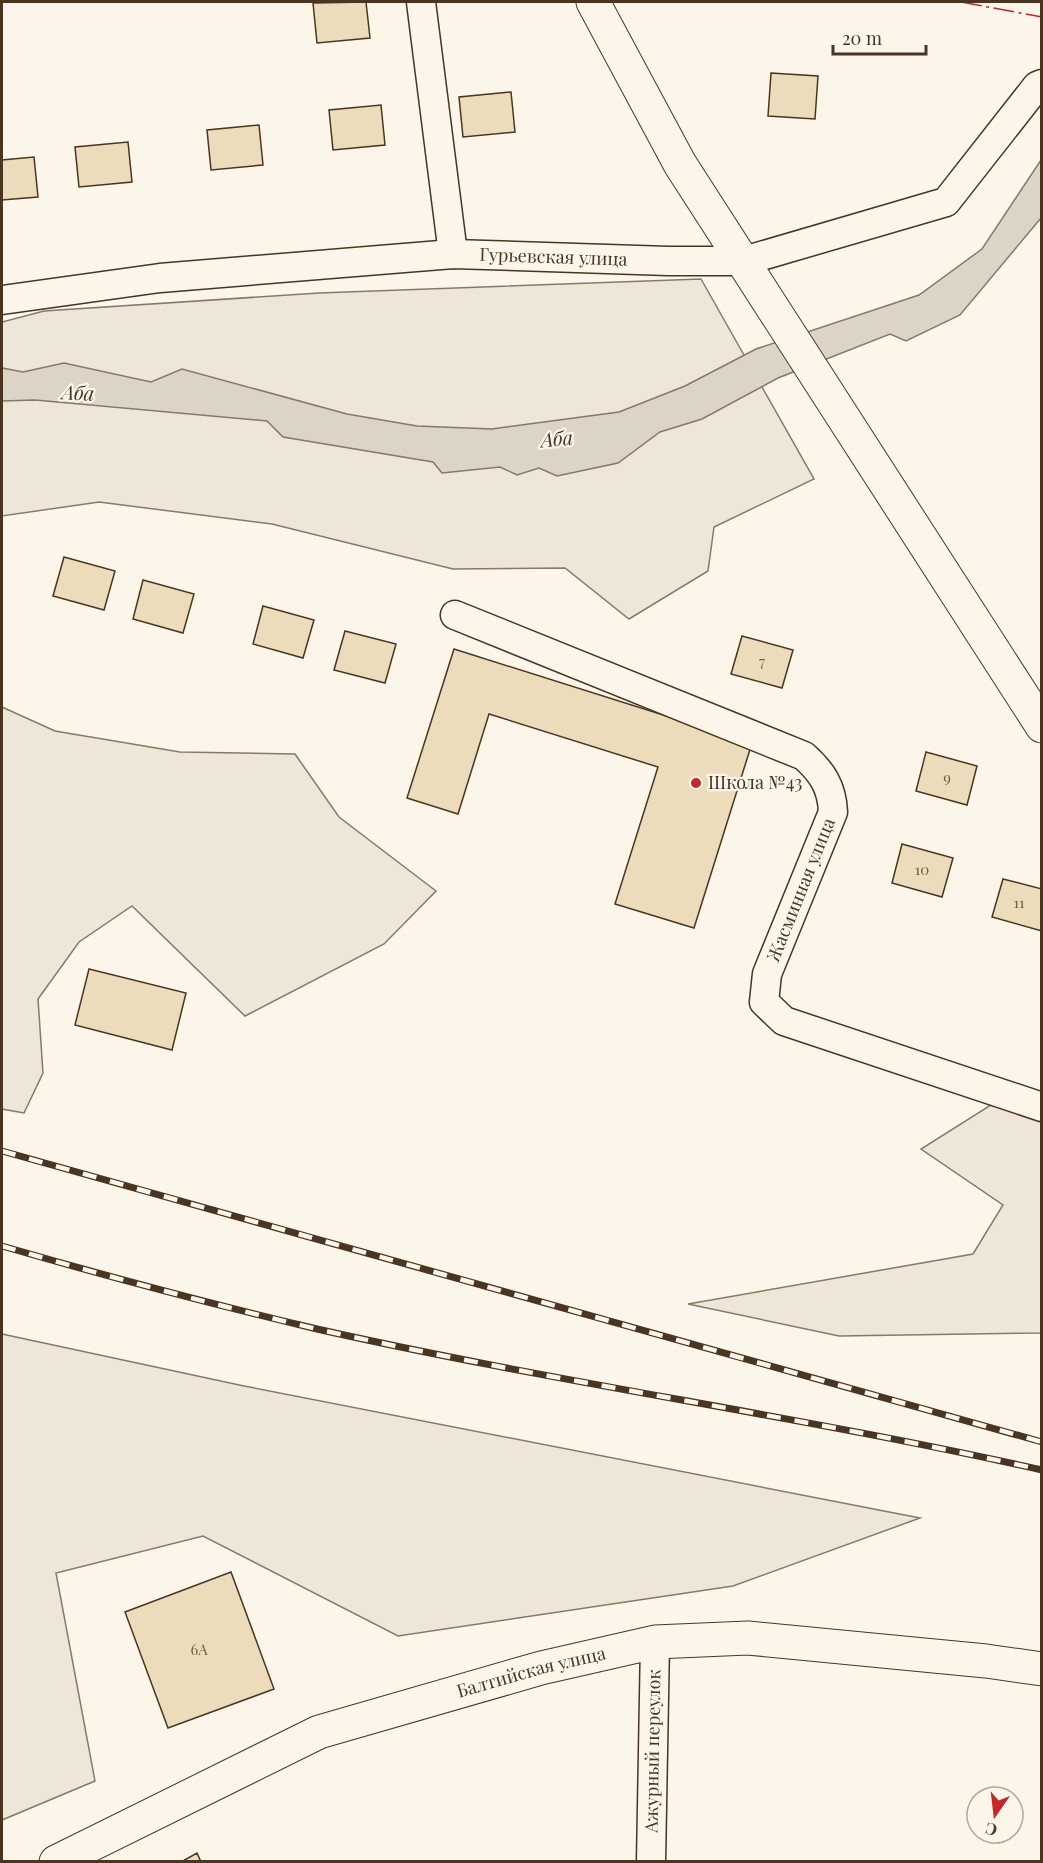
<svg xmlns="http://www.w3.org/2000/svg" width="1043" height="1863" viewBox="0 0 1043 1863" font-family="'Playfair Display',serif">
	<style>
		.green { fill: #ede6d9; stroke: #887966; stroke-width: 1.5 }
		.water { fill: #dcd4c6; stroke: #887966; stroke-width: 1.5 }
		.building { fill: #ecdcbc; stroke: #4a3520; stroke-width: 1.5 }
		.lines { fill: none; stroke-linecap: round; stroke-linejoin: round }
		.street-casing { stroke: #4a3520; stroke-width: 31 }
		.secondary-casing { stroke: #4a3520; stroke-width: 35 }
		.primary-casing { stroke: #4a3520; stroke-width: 35 }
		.street { stroke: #fbf6e9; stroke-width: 28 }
		.secondary { stroke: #fbf6e9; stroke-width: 33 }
		.primary { stroke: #fbf6e9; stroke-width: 33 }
		.rail-casing { stroke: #4a3520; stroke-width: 7 }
		.rail { stroke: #fbf6e9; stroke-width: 4.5; stroke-dasharray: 14; stroke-linecap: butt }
		.power { stroke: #c62828; stroke-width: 1.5; stroke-dasharray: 21 4.5 3 4.5; stroke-linecap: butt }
		.poi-dot { fill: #c62828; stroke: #fbf6e9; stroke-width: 2 }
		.labels { text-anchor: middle; stroke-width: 4.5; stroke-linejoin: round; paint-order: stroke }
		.number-label { font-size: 15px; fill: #725f47 }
		.street-label { font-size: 18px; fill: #4a3520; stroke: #fbf6e9 }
		.poi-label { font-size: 18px; fill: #4a3520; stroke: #fbf6e9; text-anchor: start }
		.water-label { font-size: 20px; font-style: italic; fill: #4a3520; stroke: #fbf6e9 }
	</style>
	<rect width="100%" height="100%" fill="#fbf6e9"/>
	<path class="green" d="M701,279L814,479L714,527L708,571L629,619L565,568L453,569L272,524L99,502L2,516V322L44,311L319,293Z
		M2,707L55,731L180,752L295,754L339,817L436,891L384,944L245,1016L132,906L79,942L38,999L43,1073L24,1113L2,1109Z
		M1013,1091L1041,1097V1333L839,1336L688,1304L973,1254L1003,1205L921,1149Z
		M2,1334L244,1386L920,1518L733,1586L398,1636L203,1536L56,1573L95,1781L2,1820Z"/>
	<path class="water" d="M1041,160V218L960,315L906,341L890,334L778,378L702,419L660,432L618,463L557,476L539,468L517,475L500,467L442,473L433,462L283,437L267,421L35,400L2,401V368L23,372L64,363L151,382L182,369L347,414L417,426L492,429L619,412L685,386L756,349L919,295L982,249Z"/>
	<path class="building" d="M366,2L370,38L317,43L313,3Z
		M771,73L818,76L815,119L768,116Z
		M511,92L515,132L463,137L459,97Z
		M381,105L385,145L333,150L329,110Z
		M259,125L263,165L211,170L207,130Z
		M128,142L132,182L79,187L75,147Z
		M34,157L38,197L2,200V160Z
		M64,557L115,571L104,610L53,596Z
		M143,580L194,594L183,633L133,619Z
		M263,606L314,620L303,658L253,644Z
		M345,631L396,644L385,683L334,670Z
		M742,636L793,650L782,688L731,674Z
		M454,649L752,743L694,928L615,904L658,767L489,714L458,814L407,798Z
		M926,752L977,766L967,805L916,791Z
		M902,844L953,858L942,897L892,883Z
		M1003,879L1042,889V931L992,917Z
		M89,969L186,993L172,1050L75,1025Z
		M231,1572L274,1689L168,1728L125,1612Z
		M197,1853L201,1862H181Z"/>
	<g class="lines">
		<defs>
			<g id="street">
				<path d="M421,2L453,254"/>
				<path id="s1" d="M2,300L160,278L453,254L668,261H744L946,202L1037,86L1042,84"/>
				<path d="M455,615L804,756C822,772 832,787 833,812L767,974L764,1002L784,1021L1042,1107"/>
				<path id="s2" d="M651,1862L655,1642"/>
			</g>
			<path id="secondary" d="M593,2L680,164L1042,726"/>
			<g id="primary">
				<path id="s3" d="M56,1862L319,1732L541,1668L655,1642L748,1638L986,1661L1042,1669"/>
			</g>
		</defs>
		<use href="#street" class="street-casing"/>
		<use href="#secondary" class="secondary-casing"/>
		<use href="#primary" class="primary-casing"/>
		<use href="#street" class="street"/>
		<use href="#secondary" class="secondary"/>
		<use href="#primary" class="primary"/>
		<defs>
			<path id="rail" d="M2,1151L1042,1442
				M2,1246C106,1276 211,1304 317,1329C557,1383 801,1416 1042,1470"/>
		</defs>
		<use href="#rail" class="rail-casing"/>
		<use href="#rail" class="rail"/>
		<path class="power" d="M961,2L1042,17"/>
	</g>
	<circle class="poi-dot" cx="696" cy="783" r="6"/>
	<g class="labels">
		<g class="number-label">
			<text x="762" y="667">7</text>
			<text x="947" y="783">9</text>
			<text x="922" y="875">10</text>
			<text x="1019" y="908">11</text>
			<text x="199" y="1655">6А</text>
		</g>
		<g class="street-label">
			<text dy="6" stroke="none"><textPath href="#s1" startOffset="554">Гурьевская улица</textPath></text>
			<text transform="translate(801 890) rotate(-68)" y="6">Жасминная улица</text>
			<text dy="6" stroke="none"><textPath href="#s3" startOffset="514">Балтийская улица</textPath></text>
			<text dy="6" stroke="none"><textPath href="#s2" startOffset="111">Ажурный переулок</textPath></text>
		</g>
		<g class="poi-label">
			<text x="708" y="789">Школа №43</text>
		</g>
		<g class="water-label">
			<text transform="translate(78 393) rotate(3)" y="7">Аба</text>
			<text transform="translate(557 439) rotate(-5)" y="7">Аба</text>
		</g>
	</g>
	<rect width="1043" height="1863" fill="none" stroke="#4a3520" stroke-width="6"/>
	<g transform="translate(995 1815) rotate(194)"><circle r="28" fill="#fbf6e9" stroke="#b4a999" stroke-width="1.5"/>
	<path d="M0-4.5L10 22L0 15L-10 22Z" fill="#c62828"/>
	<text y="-9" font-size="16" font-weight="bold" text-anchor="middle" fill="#4a3520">С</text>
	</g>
	<path d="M833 45v9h93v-9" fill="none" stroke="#4a3520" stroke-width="3"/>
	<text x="842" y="45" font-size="18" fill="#4a3520" stroke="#fbf6e9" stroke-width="4.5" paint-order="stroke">20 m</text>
</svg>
